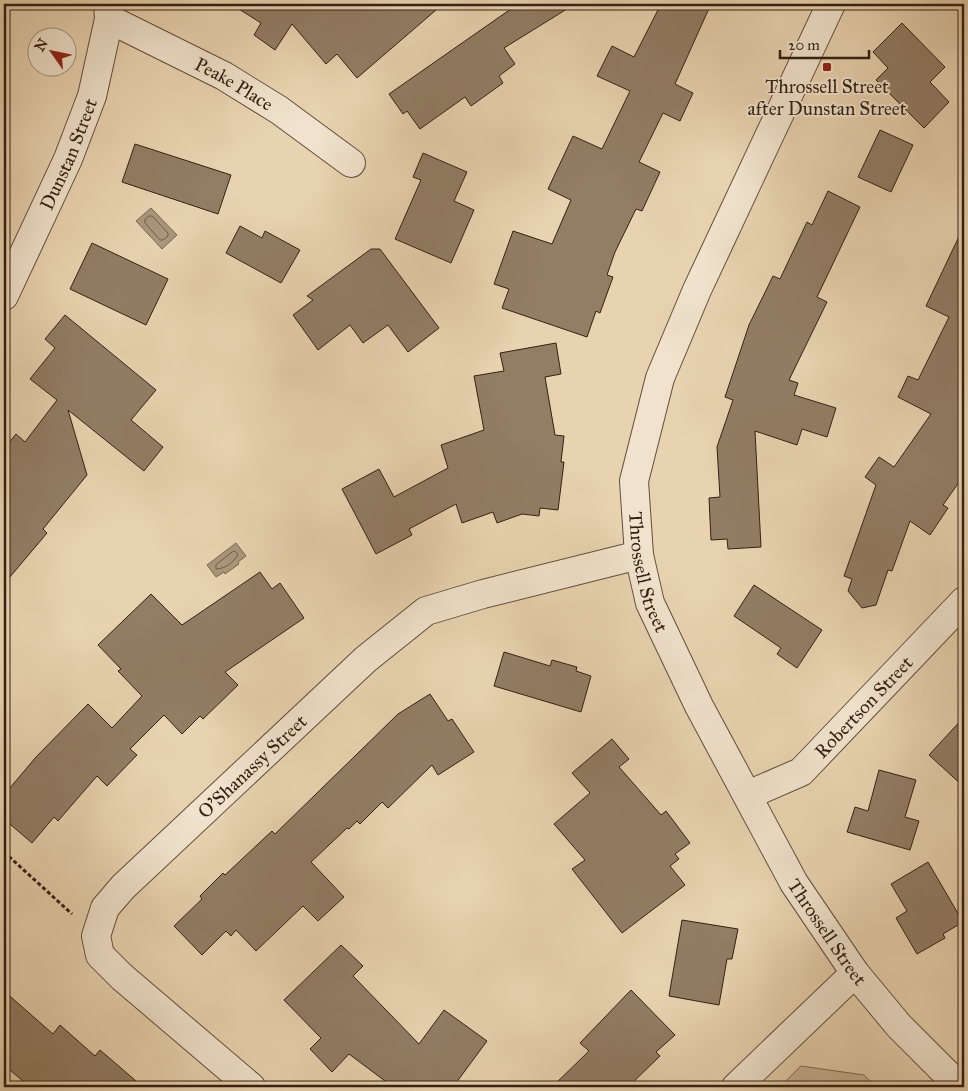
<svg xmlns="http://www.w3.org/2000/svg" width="968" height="1091" viewBox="0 0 968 1091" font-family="'IM FELL Great Primer',serif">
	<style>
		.green { fill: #c9b595; stroke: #7e6a54 }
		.water { fill: #ab967b; stroke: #7b6751 }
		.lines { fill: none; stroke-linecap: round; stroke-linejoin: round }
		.shore { stroke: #705b47; stroke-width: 1 }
		.building { fill: #927d65; stroke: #342013 }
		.street-casing { stroke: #614d3a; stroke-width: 30 }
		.path { stroke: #342013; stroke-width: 3; stroke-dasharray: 4 2.5; stroke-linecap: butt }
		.street { stroke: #f0e2cc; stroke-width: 28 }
		.poi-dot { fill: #8f2418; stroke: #f0e2cc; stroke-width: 2 }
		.labels { text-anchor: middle; stroke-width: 4; stroke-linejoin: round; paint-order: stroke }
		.street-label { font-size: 19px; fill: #342013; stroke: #f0e2cc }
		.poi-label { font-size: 19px; fill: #342013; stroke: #f0e2cc }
	</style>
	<rect width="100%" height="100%" fill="#e8d3b0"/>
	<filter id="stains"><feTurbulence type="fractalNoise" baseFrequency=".004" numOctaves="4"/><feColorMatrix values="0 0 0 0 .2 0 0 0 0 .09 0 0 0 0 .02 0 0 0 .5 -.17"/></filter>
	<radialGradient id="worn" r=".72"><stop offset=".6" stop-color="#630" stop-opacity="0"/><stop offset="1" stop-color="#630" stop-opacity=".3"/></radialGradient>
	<path class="green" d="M801,1066L864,1075L876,1087H780Z"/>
	<path class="water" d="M151,208L177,235L162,249L136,221Z
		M236,543L246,556L238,562L239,564L225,574L224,572L216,577L207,565Z"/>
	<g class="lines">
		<path class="shore" d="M149,216H152L168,233V236L163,240H160L145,223V220Z
			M234,551L236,552L238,555C232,563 227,568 216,569V565Z"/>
	</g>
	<path class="building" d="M231,4H443L357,78L337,54L326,64L292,24L275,50L254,35L261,23Z
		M518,4H575L504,48L515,64L499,76L503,83L471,106L465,97L420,129L407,111L403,114L389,94Z
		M661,4H711L675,84L693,93L680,121L663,113L639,162L660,172L642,211L636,209L615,252L607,275L613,277L600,313L596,311L587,337L502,308L509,289L494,284L513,231L552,244L571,200L548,189L573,136L602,149L630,91L597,76L612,46L634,57Z
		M902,23L945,67L930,82L949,102L924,128L876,80L888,68L873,52Z
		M880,130L913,145L891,192L858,177Z
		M135,144L231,175L218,214L122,182Z
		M423,153L467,172L454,201L474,210L451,263L395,239L421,180L413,177Z
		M828,191L860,207L817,297L827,302L789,380L798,383L794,395L836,408L827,437L802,429L797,445L755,431L761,547L728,549L727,539L711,540L709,498L720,497L717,447L733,400L725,397L749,325L773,276L780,279L807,222L812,225Z
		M240,226L262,238L265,231L300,250L281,283L226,253Z
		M964,226V475L943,505L948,508L930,535L910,521L892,571L888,570L876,605L862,608L848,591L852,579L844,576L876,485L865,477L879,457L894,467L931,414L898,397L908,376L918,380L949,317L926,306Z
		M92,243L168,279L146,325L70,289Z
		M371,249H380L439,328L408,352L388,325L363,343L350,325L318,350L293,315L313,300L307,296Z
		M65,315L156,390L131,420L163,447L144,471L68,410L87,475L43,529L47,533L4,584V449L16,434L25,442L57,400L30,379L55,348L45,339Z
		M556,343L561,374L545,377L555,435L564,436L561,462H564L558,510L540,508L539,516L522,514L497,523L493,512L462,523L456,504L409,529L412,535L376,554L342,489L379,469L394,497L448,468L441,445L484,430L474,376L504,371L500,353Z
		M260,572L272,589L280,583L304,618L225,672L238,685L203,719L200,716L182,734L164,715L130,749L137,755L107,786L97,776L58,821L54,817L32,843L4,819V795L36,757L88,704L112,728L142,696L118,671L121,669L98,645L151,594L182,625Z
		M754,585L822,630L797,668L777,654L781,648L734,616Z
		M504,652L550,666L552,660L577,667L576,671L591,676L581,712L494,686Z
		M430,694L448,721L452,719L474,752L438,775L432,765L388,808L382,802L360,824L357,821L349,829L347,828L311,862L344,897L318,921L303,906L256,951L236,930L231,936L226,931L202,955L174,926L202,899L200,896L223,873L225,875L272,831L275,834L398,714Z
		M964,717V787L929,755Z
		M612,739L629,759L619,767L661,815L666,811L690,843L675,854L679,859L670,866L685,885L622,933L572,869L585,860L554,824L590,793L572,773Z
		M879,770L916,780L905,817L919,821L910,850L847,832L855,807L868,811Z
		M928,862L963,922L943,934L945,938L917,954L896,918L907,911L891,884Z
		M682,920L738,929L732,959H727L719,1005L669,996Z
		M341,945L363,966L353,976L419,1044L444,1010L487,1041L453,1087H393L349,1054L332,1072L310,1049L321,1038L284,1000Z
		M631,990L675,1035L656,1052L660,1056L628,1087H552L589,1051L580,1043Z
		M4,991L53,1034L60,1025L95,1056L100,1050L143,1087H30L4,1065Z"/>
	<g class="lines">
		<defs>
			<g id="street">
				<path id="s1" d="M831,4L697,290L660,378L634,481L639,555L650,603L699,706L794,883L855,973L899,1026L960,1087"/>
				<path id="s2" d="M109,19L224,76L279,110L351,163"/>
				<path id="s3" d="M4,296L68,159L92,96L109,19L108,4"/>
				<path id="s4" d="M748,795L801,772L964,601"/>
				<path id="s5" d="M251,1087L122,977L100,955L96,936L105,908L123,887L366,659L426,611L483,594L639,555"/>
				<path d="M736,1087L855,973"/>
			</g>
		</defs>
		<use href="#street" class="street-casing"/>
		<path class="path" d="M4,852L72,914"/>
		<use href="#street" class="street"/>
	</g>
	<rect class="poi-dot" x="822" y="62" width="10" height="10" rx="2.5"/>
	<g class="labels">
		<g class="street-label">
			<text dy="7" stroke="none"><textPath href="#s2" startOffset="141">Peake Place</textPath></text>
			<text dy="7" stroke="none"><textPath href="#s3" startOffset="156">Dunstan Street</textPath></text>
			<text dy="7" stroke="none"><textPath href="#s1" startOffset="610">Throssell Street</textPath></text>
			<text dy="7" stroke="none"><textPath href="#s4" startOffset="148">Robertson Street</textPath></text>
			<text dy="7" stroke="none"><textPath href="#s5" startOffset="454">O'Shanassy Street</textPath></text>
			<text dy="7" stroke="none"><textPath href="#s1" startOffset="1015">Throssell Street</textPath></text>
		</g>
		<g class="poi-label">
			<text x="827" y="93">Throssell Street<tspan x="827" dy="22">after Dunstan Street</tspan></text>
		</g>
	</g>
	<rect width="968" height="1091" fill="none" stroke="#e8d3b0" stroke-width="20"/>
	<rect x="5" y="5" width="958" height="1081" fill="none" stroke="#342013" stroke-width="2.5"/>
	<rect x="10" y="10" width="948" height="1071" fill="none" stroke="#342013"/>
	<g transform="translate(52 52) rotate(303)"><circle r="24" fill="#f0e2cc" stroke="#a59482"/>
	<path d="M0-4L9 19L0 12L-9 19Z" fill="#8f2418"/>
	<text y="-8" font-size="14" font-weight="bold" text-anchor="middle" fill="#342013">N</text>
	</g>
	<path d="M780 50v8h89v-8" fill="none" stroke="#342013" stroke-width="2.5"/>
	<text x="788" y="50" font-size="15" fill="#342013" stroke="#f0e2cc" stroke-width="4" paint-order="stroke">20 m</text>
	<rect width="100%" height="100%" filter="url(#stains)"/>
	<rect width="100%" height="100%" fill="url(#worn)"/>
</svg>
